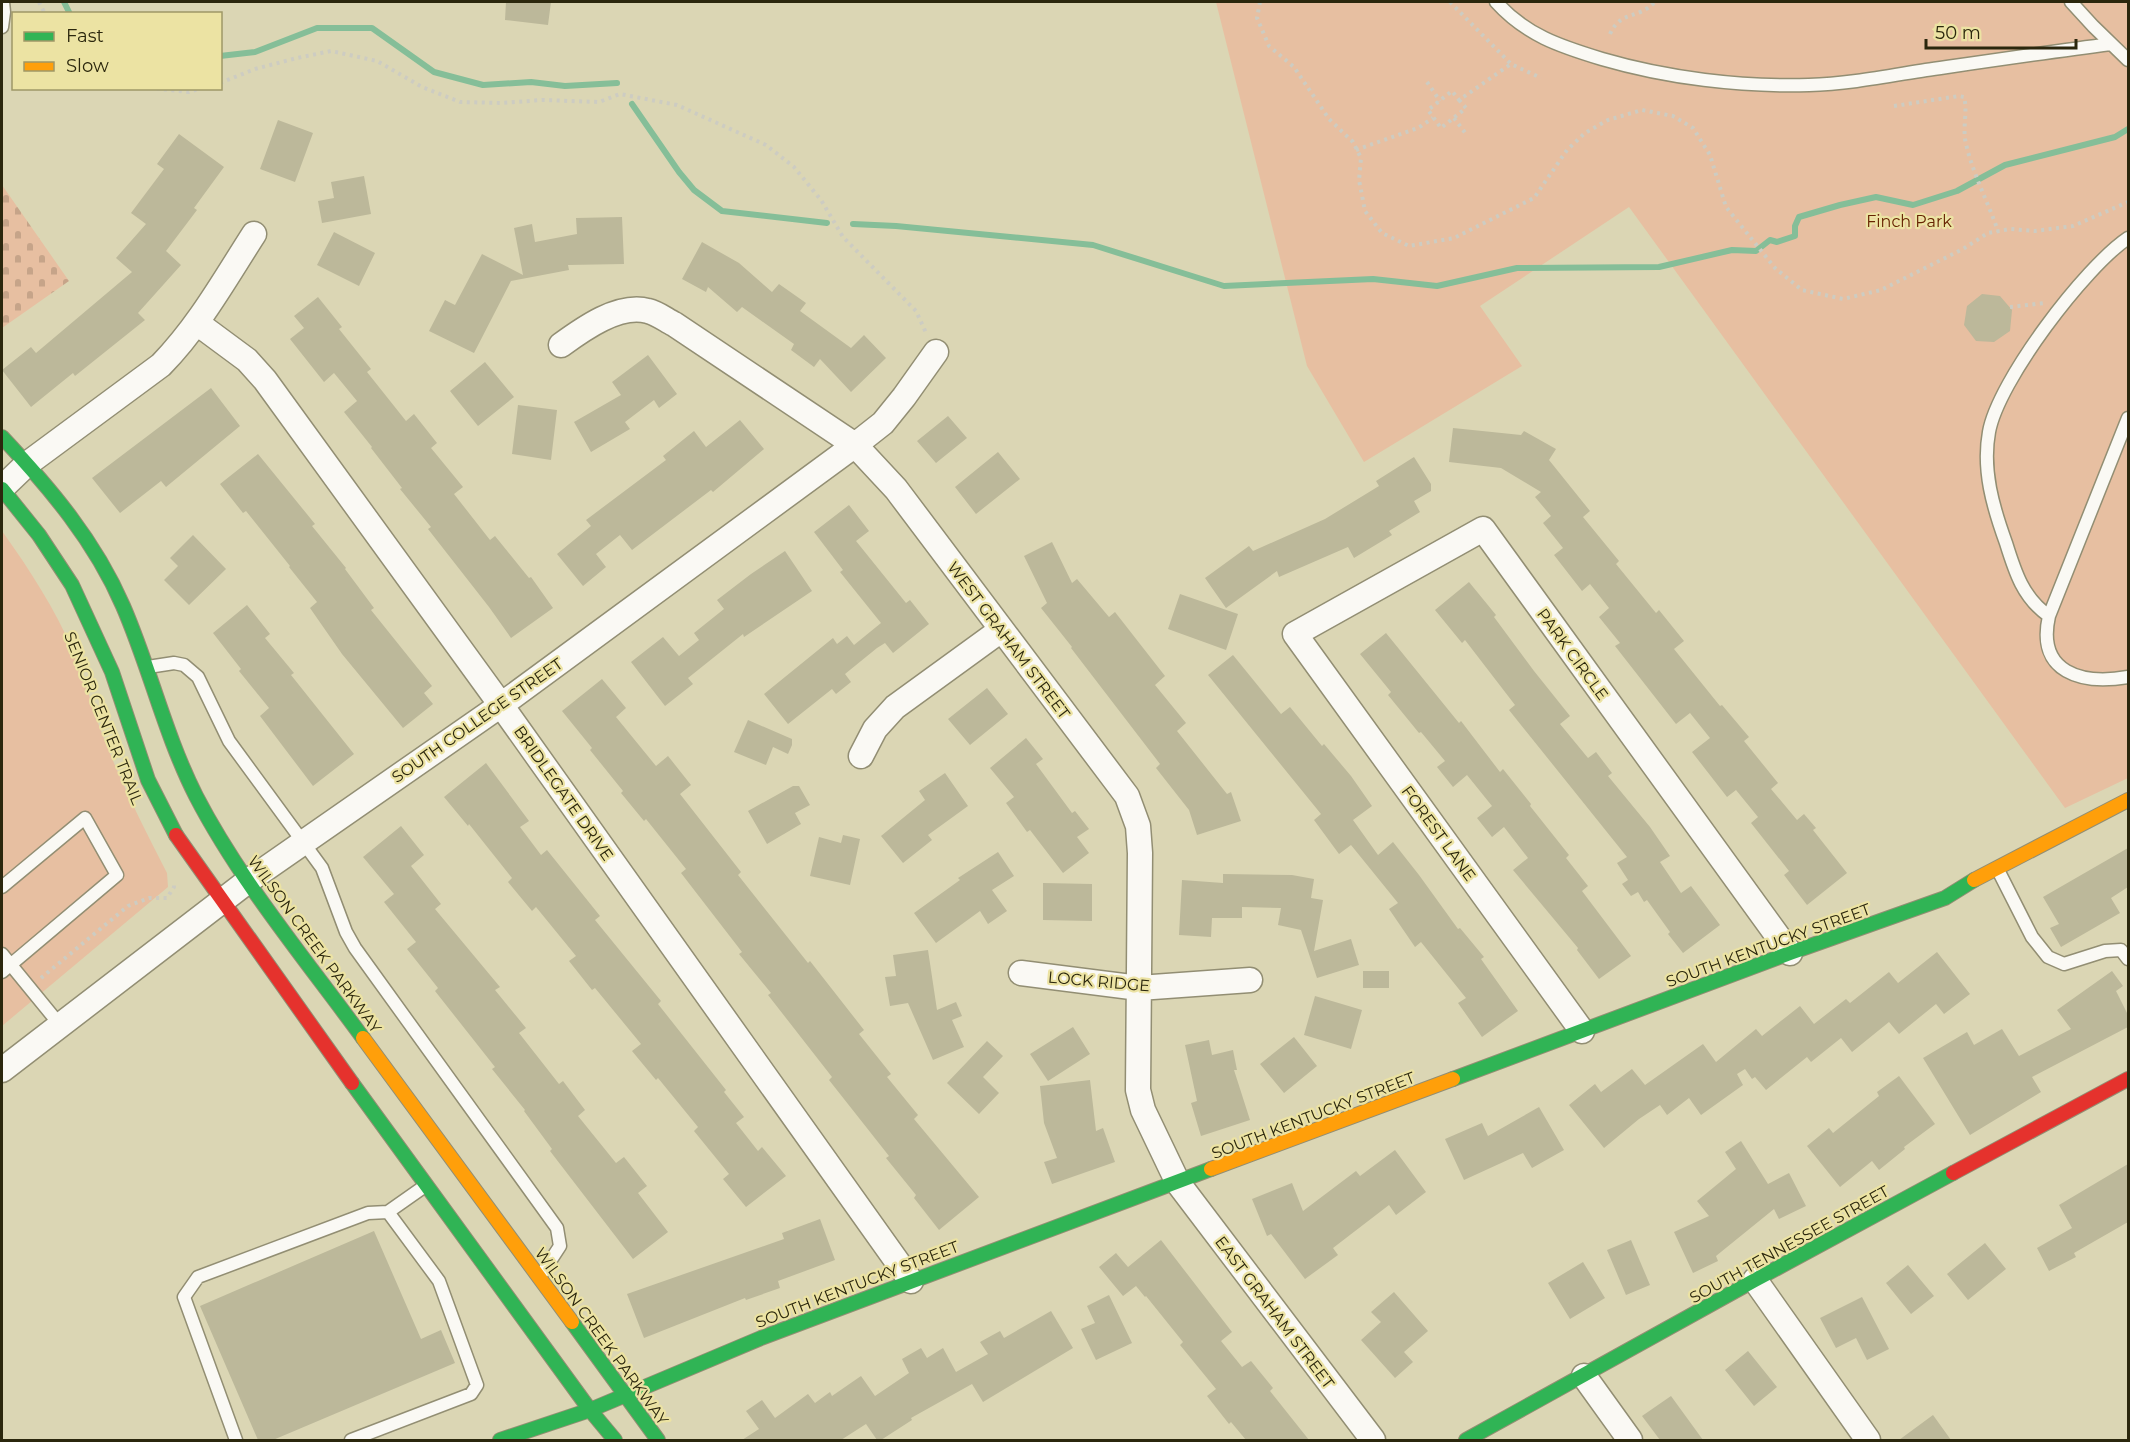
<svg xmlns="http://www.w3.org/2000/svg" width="2130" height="1442" viewBox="0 0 2130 1442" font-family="Montserrat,sans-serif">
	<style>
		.cemetery { fill: url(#cemetery-stones) }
		.green { fill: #e7bfa1 }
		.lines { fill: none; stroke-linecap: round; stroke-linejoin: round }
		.stream { stroke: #85be98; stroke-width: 6 }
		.building { fill: #bcb89a }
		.lane-casing { stroke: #928e73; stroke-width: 15 }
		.street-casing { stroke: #928e73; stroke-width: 27 }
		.fast-casing { stroke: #928e73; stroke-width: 16 }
		.slow-casing { stroke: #928e73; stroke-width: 16 }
		.jam-casing { stroke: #928e73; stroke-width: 16 }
		.path { stroke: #cdccc2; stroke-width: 4; stroke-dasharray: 3 4.5; stroke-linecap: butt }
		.lane { stroke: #faf9f4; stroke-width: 12 }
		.street { stroke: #faf9f4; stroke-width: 24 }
		.fast { stroke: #30b455; stroke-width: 14 }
		.slow { stroke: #ff9f0a; stroke-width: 14 }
		.jam { stroke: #e5322d; stroke-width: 14 }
		.labels { text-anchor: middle; stroke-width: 4.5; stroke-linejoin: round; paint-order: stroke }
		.park-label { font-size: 16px; fill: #672302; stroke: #ece3a3 }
		.street-label { font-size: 16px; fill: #2b270d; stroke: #ece3a3 }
	</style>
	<defs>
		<pattern id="cemetery-stones" width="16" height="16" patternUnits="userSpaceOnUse" patternTransform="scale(1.5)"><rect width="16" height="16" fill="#e7bfa1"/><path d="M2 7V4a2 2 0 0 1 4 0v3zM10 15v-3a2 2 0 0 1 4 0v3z" fill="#c6a489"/></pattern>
	</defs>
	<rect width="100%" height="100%" fill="#dbd6b4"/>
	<path class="cemetery" d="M2,185L69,281L2,328Z"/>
	<path class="green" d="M1216,2H2128V778L2065,808L1629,207L1480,306L1522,366L1364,462L1307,366Z
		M2,531C30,570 55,609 74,653C86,680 92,709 103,736C121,783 144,828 167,873L168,887L2,1026Z"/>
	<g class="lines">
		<path class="stream" d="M64,2L70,14
			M220,56L255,52L317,28H372L434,72L483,85L531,82L565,86L617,83
			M632,104L679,172L694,190L722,211L827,223
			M853,224L896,226L1093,245L1224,286L1373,279L1437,286L1517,268L1659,267L1732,250L1756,251L1770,240L1777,242L1795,236V226L1799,217L1840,205L1876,197L1913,205L1957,191L2005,165L2115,137L2128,129"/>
	</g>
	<path class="building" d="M506,2H551L548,25L505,20Z
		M278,120L313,133L295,182L260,169Z
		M179,134L224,167L194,208L197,210L166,251L181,265L138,313L145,320L75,376L73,373L31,407L2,370L31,347L36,353L132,272L116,258L146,224L131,213L164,169L157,164Z
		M364,176L371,214L322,223L318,201L334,198L331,182Z
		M622,217L624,264L568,265L569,270L511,281L474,353L429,331L445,300L455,305L482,254L523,275L514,228L532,224L535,242L577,234L576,218Z
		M334,232L375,253L359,286L317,265Z
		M702,242L739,263L772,292L779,284L806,303L800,311L851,348L864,335L886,358L851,392L820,359L814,367L791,350L794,344L742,307L737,312L708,287L706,292L682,279Z
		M1982,294L2000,296L2012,310L2010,331L1994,342L1976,341L1964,325L1967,306Z
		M318,297L342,327L339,329L371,369L367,372L406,421L414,414L437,443L431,448L463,487L454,494L490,540L495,536L529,578L531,577L553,608L511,638L489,607L428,529L431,527L400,489L402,488L371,448L372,447L344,412L357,401L334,373L324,382L290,339L304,328L294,316Z
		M648,355L677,394L659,408L654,400L625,422L630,429L591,452L574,422L621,395L612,382Z
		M485,362L514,397L478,426L450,391Z
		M211,388L240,426L166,487L161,481L120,513L92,478Z
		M518,405L557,410L551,460L512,454Z
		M948,416L967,438L936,463L917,441Z
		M740,420L764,449L713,492L711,490L632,550L620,535L596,554L606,567L583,586L557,554L591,526L586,520L666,460L663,456L694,431L706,447Z
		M1453,428L1521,435L1524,431L1556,449L1549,460L1590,511L1583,517L1619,561L1616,564L1656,613L1659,610L1684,641L1674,649L1720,706L1722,705L1749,737L1744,741L1778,783L1771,789L1797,820L1804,814L1816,828L1813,830L1847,873L1807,905L1784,875L1789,871L1751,823L1758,817L1736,790L1727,797L1692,752L1710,738L1690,713L1676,724L1615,646L1620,643L1599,617L1609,608L1590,584L1582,591L1554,555L1563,548L1543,523L1551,516L1535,497L1541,492L1501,468L1449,462Z
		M998,452L1020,479L976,514L955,487Z
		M258,454L315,524L312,526L346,568L345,569L374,608L371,610L432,686L424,693L433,704L403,728L342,654L310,608L317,602L289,567L290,566L246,511L243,513L220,484Z
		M1414,457L1431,484V491L1414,501L1420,512L1389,531L1392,535L1354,558L1348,547L1279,577L1277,571L1226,608L1205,578L1249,546L1253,551L1325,519L1379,486L1376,481Z
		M849,505L869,531L856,541L906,603L910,600L929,624L893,653L885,643L877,648L845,674L851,682L836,694L832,689L788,724L764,694L833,638L837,644L847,636L854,645L881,623L840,572L843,570L814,532Z
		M193,535L226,569L189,605L164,580L178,566L170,558Z
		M1052,542L1072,583L1077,579L1109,617L1115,612L1165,676L1155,685L1186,723L1177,731L1227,794L1231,792L1241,821L1197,835L1189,810L1156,768L1160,764L1071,648L1072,647L1041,608L1047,603L1024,556Z
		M785,551L812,591L744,637L743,634L688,678L693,684L665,706L631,662L663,637L679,656L699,640L694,633L724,609L717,600L751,574Z
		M1469,582L1496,615L1494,617L1534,671L1570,716L1560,724L1588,758L1596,752L1612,773L1608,776L1650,827L1670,856L1660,862L1681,893L1691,886L1720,925L1683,953L1668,934L1670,932L1647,900L1644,902L1638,892L1631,896L1622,884L1628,880L1617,863L1627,857L1509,710L1515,705L1465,640L1462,643L1435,610Z
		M1180,594L1238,614L1226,650L1168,629Z
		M247,605L270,634L265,638L294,673L291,675L354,754L313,786L260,716L269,708L239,671L241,669L213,633Z
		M1386,633L1459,723L1461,721L1500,772L1503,769L1531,804L1530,806L1569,855L1566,858L1588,886L1582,891L1631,956L1599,979L1577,950L1578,948L1513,870L1528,858L1504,827L1492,837L1477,818L1492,806L1467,775L1453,787L1437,767L1445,761L1421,732L1419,733L1388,695L1391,692L1360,654Z
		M1233,655L1281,714L1290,707L1322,746L1324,744L1351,776L1372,806L1353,820L1378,855L1393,842L1419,875L1458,929L1460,928L1484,957L1481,959L1518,1011L1482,1037L1458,1003L1466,998L1421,942L1415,947L1389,909L1398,903L1351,845L1339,854L1314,820L1321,814L1208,675Z
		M602,679L626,708L616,717L656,766L668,756L691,785L680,794L741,872L738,875L808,963L810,961L864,1030L859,1034L891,1074L887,1077L918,1115L914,1119L979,1197L939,1230L914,1198L916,1195L886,1158L889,1156L829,1080L832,1077L768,995L771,993L739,954L742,952L681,873L686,869L646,819L644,821L621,793L623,791L590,750L592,748L562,711Z
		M987,688L1008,714L970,745L948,719Z
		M748,720L792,739V745L788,754L773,747L766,765L734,752Z
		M1026,738L1043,759L1036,764L1072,813L1075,811L1089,829L1077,837L1089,853L1063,873L1030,830L1027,832L1006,803L1014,797L990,768Z
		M486,763L529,821L520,827L541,855L547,850L600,916L595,920L661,1001L658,1004L726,1090L724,1092L744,1117L736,1123L758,1151L762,1147L786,1176L746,1207L723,1179L729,1174L694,1131L698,1127L658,1078L656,1080L632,1051L641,1044L595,988L592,990L569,961L576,956L536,907L532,911L508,882L512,878L469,824L468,826L444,797Z
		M945,773L968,806L928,835L932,840L903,863L881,836L925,800L919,791Z
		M793,786H799L810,805L795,813L801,824L767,844L748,811Z
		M401,826L424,855L411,866L441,904L435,909L500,987L495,990L526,1028L519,1033L559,1084L563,1081L585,1110L578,1116L616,1163L624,1157L647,1186L638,1193L668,1232L633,1259L550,1151L552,1149L524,1111L525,1110L492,1069L495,1067L435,991L438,988L407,949L416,942L384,902L394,894L363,857Z
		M843,835L860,839L850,885L810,876L819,837L841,843Z
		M2128,848V887L2111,898L2120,913L2061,947L2050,928L2059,924L2043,897Z
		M998,852L1014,876L992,890L1007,911L988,924L980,911L936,943L914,913L960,880L958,878Z
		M1223,874L1292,875L1314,879L1311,898L1323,900L1314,951L1351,939L1359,965L1317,978L1301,930L1278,925L1281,908L1242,907V918H1212L1211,937L1179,935L1182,880L1223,883Z
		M1043,883L1092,884V921L1043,920Z
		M928,950L937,1010L956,1002L962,1016L952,1020L964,1047L933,1060L908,1003L890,1006L885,977L896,976L893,955Z
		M1937,952L1970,994L1944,1014L1936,1004L1899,1034L1889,1022L1852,1052L1841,1038L1811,1062L1807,1057L1766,1090L1755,1077L1752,1079L1745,1069L1737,1074L1743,1085L1701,1115L1689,1098L1667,1115L1660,1105L1639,1119L1604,1148L1569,1105L1595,1084L1601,1092L1632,1069L1645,1085L1703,1044L1716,1062L1756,1029L1762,1036L1800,1006L1814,1024L1846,999L1850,1003L1889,972L1898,983Z
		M1363,971H1389V988H1363Z
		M2112,971L2123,986L2116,991L2128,1015V1027L2032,1077L2041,1092L1970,1135L1923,1058L1967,1032L1974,1045L2002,1029L2019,1056L2071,1029L2057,1010Z
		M1315,996L1362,1010L1351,1049L1304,1035Z
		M1073,1027L1090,1054L1048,1081L1030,1054Z
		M1294,1037L1317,1066L1284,1093L1260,1064Z
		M1209,1040L1212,1055L1233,1050L1237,1070H1234L1250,1120L1201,1136L1191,1103L1197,1101L1185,1045Z
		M987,1041L1003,1056L983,1077L999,1093L979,1114L947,1083Z
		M1899,1076L1935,1124L1904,1147L1905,1149L1879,1170L1872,1161L1840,1187L1807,1146L1829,1128L1833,1133L1879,1096L1877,1092Z
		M1090,1080L1096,1131L1103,1128L1115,1162L1052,1184L1044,1162L1057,1158L1044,1123L1040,1086Z
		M1539,1107L1564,1150L1532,1168L1523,1153L1464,1180L1445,1139L1482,1123L1488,1136Z
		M1741,1141L1768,1184L1789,1173L1806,1206L1779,1219L1774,1209L1716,1256L1718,1261L1693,1273L1674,1232L1709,1216L1697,1201L1736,1169L1725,1152Z
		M1395,1150L1426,1192L1396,1215L1389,1205L1333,1248L1338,1255L1305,1279L1271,1234L1267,1236L1252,1199L1292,1183L1303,1211L1356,1171L1360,1176Z
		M2128,1164V1222L2074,1253L2076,1257L2049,1271L2037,1248L2072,1228L2059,1205Z
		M820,1219L835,1260L778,1281L780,1288L746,1300L745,1298L644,1338L627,1294L784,1239L782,1233Z
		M374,1231L421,1339L441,1330L455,1363L273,1440H258L200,1306Z
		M1161,1240L1232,1332L1221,1341L1242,1367L1251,1361L1273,1388L1270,1391L1309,1440H1246L1231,1422L1229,1424L1207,1396L1216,1389L1180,1345L1183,1342L1146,1296L1145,1297L1136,1286L1123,1296L1099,1267L1116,1253L1128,1267Z
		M1631,1240L1650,1285L1626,1295L1607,1250Z
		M1985,1243L2006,1269L1968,1300L1947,1274Z
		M1583,1262L1605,1298L1570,1319L1548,1283Z
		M1908,1265L1934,1296L1911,1314L1886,1283Z
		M1394,1292L1428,1331L1404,1352L1413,1362L1395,1378L1361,1340L1381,1322L1371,1312Z
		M1109,1295L1132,1343L1096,1360L1081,1329L1095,1323L1087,1306Z
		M1862,1297L1889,1349L1867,1360L1856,1338L1836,1348L1820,1318Z
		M1051,1311L1073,1348L983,1402L972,1384L911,1418L912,1420L881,1440H877L866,1424L841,1440H742L759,1429L746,1411L762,1400L775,1418L808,1394L815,1403L830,1392L832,1396L861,1376L875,1396L909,1373L902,1359L921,1348L927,1358L943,1348L956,1372L988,1354L980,1342L1000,1331L1004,1338Z
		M1748,1351L1777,1387L1754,1406L1725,1370Z
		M1671,1396L1703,1440H1660L1642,1416Z
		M1933,1415L1951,1440H1899Z"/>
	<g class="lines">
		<defs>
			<path id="lane" d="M1496,2C1526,35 1559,46 1602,59C1667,78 1741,87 1809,85C1848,84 1888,76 1926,70C1988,61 2049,52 2111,44
				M2071,2L2093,26L2128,60
				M2,27L4,12L3,2
				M2128,418L2049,616C2036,673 2082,685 2128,677
				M2049,616C2023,598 2015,572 2006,543C1993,507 1982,470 1989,432C1998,381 2085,267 2128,238
				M148,667L174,663L184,665L198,677L229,741L322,868L346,932L355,948L557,1228L560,1246L541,1275
				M1998,870L2032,937L2048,957L2064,964L2105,951L2121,950L2128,959
				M2,887L85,818L117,875L2,972
				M2,954L60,1025
				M236,1440L184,1297L198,1277L368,1213L388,1212L425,1186
				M351,1440L471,1394L477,1385L439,1281L388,1212"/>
			<path id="street" d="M197,323L247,360L265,380L501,705L911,1281
				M561,345C583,329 619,303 648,311C657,313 666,320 674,324L855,445L896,489L1127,796L1138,826L1140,853L1138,1090L1143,1110L1178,1183L1373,1440
				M2,488L27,464L161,365C199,326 225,279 254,234
				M861,756L875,729L895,707L1001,630
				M1021,973L1139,988L1250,980
				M1582,1031L1295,634L1483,529L1790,953
				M2,1070L248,881L501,705L855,445L883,423L904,397L936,352
				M1755,1280L1868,1440
				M1584,1376L1630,1440"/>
			<path id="fast" d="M2,437C50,488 95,541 123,606C150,668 165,735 196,796C240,881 306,960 363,1038
				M2,489L39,535L72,585L112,672L148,780L176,835
				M1453,1079L1790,953L1945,898L1974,880
				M352,1083L590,1410L615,1440
				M572,1322L658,1440
				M500,1440L590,1410L761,1338L1211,1169
				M1466,1440L1755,1280L1953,1173"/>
			<path id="slow" d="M1974,880L2128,800
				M363,1038L572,1322
				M1211,1169L1453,1079"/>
			<path id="jam" d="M176,835L352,1083
				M1953,1173L2128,1079"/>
		</defs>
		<use href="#lane" class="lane-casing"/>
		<use href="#street" class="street-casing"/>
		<use href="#fast" class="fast-casing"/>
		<use href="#slow" class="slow-casing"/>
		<use href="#jam" class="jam-casing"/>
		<path class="path" d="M39,2L45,14
			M1260,2L1257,18L1269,46L1294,67L1329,119L1353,142L1361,158L1359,180L1365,211L1382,233L1409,246L1454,238L1534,198L1567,150L1585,133L1608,120L1642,110L1673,116L1693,128L1710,155L1726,207L1775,268L1802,290L1843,299L1881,290L1963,249L1988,233L2010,229L2035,231L2073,226L2128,202
			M1450,2L1511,64L1541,78
			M1610,34C1621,10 1637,20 1655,2
			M1427,82L1440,101
			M220,83L255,69L297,58L331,51L377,61L422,87L460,102L502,103L542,100L599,102L620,94L677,105L766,145L794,167L821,200L843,237L916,311L927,335
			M149,88L189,92L201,88
			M1459,100L1466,108L1441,128L1428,110L1452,91L1459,100L1511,64
			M1894,106L1959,96L1964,97C1968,111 1962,128 1966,144C1973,174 1988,202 1998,231
			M1454,118L1466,134
			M1356,150L1418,128L1433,118
			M2010,307L2045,303
			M41,978L128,906L149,898H167L174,887V881"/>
		<use href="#lane" class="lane"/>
		<use href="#street" class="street"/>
		<use href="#fast" class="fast"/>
		<use href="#slow" class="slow"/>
		<use href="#jam" class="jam"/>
	</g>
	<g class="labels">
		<g class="park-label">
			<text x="1909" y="227">Finch Park</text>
		</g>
		<g class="street-label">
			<text transform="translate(1009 640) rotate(53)" y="6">WEST GRAHAM STREET</text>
			<text transform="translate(1573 654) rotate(54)" y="6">PARK CIRCLE</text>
			<text transform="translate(104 718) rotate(68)" y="6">SENIOR CENTER TRAIL</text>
			<text transform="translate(477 720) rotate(-35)" y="6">SOUTH COLLEGE STREET</text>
			<text transform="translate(564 793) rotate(55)" y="6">BRIDLEGATE DRIVE</text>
			<text transform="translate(1439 833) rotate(54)" y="6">FOREST LANE</text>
			<text transform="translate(315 944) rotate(54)" y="6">WILSON CREEK PARKWAY</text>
			<text transform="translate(1768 945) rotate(-20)" y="6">SOUTH KENTUCKY STREET</text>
			<text transform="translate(1099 981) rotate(5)" y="6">LOCK RIDGE</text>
			<text transform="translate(1313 1115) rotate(-21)" y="6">SOUTH KENTUCKY STREET</text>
			<text transform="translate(1789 1244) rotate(-29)" y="6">SOUTH TENNESSEE STREET</text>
			<text transform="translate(857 1284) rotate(-21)" y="6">SOUTH KENTUCKY STREET</text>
			<text transform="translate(1275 1312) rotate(53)" y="6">EAST GRAHAM STREET</text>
			<text transform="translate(602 1336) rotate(54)" y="6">WILSON CREEK PARKWAY</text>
		</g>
	</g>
	<rect width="2130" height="1442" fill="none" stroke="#2b270d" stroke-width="6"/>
	<rect x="12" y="12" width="210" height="78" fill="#ece3a3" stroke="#9f9867" stroke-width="1.5"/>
	<rect x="24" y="32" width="30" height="9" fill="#30b455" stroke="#9f9867" stroke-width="1.5"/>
	<text x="66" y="42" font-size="18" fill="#2b270d">Fast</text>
	<rect x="24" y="62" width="30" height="9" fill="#ff9f0a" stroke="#9f9867" stroke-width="1.5"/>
	<text x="66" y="72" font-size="18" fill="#2b270d">Slow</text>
	<path d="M1926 39v9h150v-9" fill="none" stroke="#2b270d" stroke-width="3"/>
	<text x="1935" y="39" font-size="18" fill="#2b270d" stroke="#ece3a3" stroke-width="4.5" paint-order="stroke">50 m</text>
</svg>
